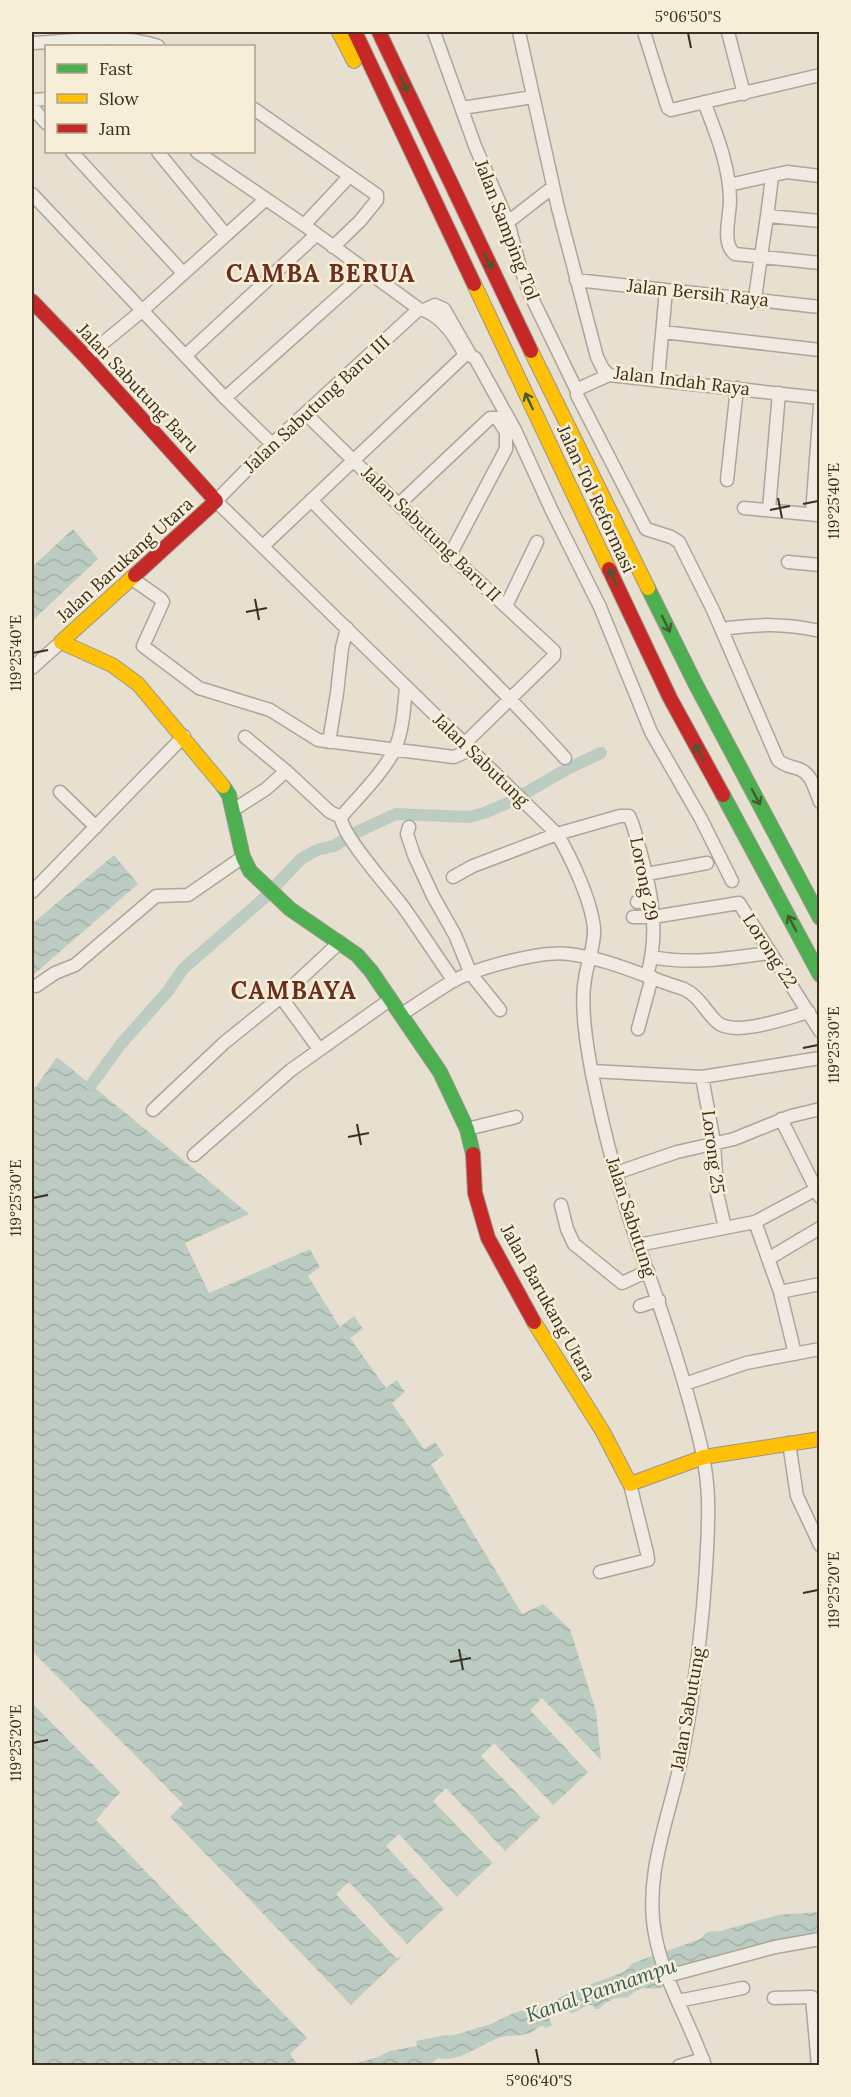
<svg xmlns="http://www.w3.org/2000/svg" width="851" height="2097" viewBox="0 0 851 2097" font-family="Lora,serif">
	<style>
		.water { fill: url(#water-waves) }
		.pier { fill: #e7e0d1 }
		.lines { fill: none; stroke-linecap: round; stroke-linejoin: round }
		.canal { stroke: #bcccc2; stroke-width: 12 }
		.street-casing { stroke: #ada599; stroke-width: 15 }
		.fast-casing { stroke: #9c958a; stroke-width: 16 }
		.slow-casing { stroke: #9c958a; stroke-width: 16 }
		.jam-casing { stroke: #9c958a; stroke-width: 16 }
		.street { stroke: #efebe3; stroke-width: 12 }
		.fast { stroke: #4caf50; stroke-width: 14 }
		.slow { stroke: #ffc107; stroke-width: 14 }
		.jam { stroke: #c62828; stroke-width: 14 }
		.oneway { stroke: #425b31 }
		.ticks { fill: none; stroke: #3d2e20; stroke-width: 2 }
		.labels { text-anchor: middle; stroke-width: 5; stroke-linejoin: round; paint-order: stroke }
		.street-label { font-size: 18px; fill: #3d2e20; stroke: #f7eed8 }
		.water-label { font-size: 20px; font-style: italic; fill: #2f5d5a; stroke: #f7eed8 }
		.district-label { font-size: 24px; font-weight: bold; letter-spacing: 1.5px; fill: #6b2e1e; stroke: #f7eed8 }
		.neatline { fill: none; stroke: #3d2e20; stroke-width: 2 }
		.ticks-label { font-size: 15px; text-anchor: middle; fill: #3d2e20 }
	</style>
	<defs>
		<pattern id="water-waves" width="16" height="10" patternUnits="userSpaceOnUse" patternTransform="scale(1.5)"><rect width="16" height="10" fill="#bcccc2"/><path d="M0 5q4-4 8 0t8 0" fill="none" stroke="#a2b0a6"/></pattern>
	</defs>
	<rect width="100%" height="100%" fill="#e7e0d1"/>
	<path class="water" d="M73,529L98,559L32,621V567Z
		M114,855L138,884L32,976V924Z
		M57,1057L249,1214L185,1243L209,1293L310,1249L320,1267L308,1276L340,1327L354,1316L363,1329L350,1338L386,1388L397,1380L405,1392L392,1403L424,1449L435,1442L444,1455L431,1464L522,1614L543,1604L570,1629L596,1711L601,1760L407,1944L404,1954L351,2005L170,1817L183,1804L32,1651V1084L35,1088Z
		M32,1703L120,1792L96,1820L307,2038L290,2054L298,2065H32Z
		M819,1912V1936L665,1980L663,1987C647,1993 645,1981 627,1998C618,1995 604,2002 599,2009H595L593,2005H588L573,2013C564,2011 556,2011 549,2018L552,2025L546,2028L542,2026C537,2027 534,2031 530,2033C519,2037 507,2034 496,2039C478,2046 458,2063 438,2058L427,2065L347,2066L378,2057L390,2051L417,2046L416,2041L445,2035L451,2036L491,2024L514,2013L549,2003L573,1991L624,1972L633,1963L700,1939L707,1932L720,1931L778,1915Z"/>
	<path class="pier" d="M542,1698L601,1760L588,1772L530,1710Z
		M494,1743L554,1806L541,1818L481,1756Z
		M446,1788L505,1851L493,1863L433,1801Z
		M399,1834L457,1897L444,1909L386,1846Z
		M349,1882L407,1944L404,1954L397,1959L336,1894Z"/>
	<g class="lines">
		<path class="canal" d="M91,1085L121,1044L168,991L183,969L263,899L301,859L317,850L334,846L357,832L396,814L469,817L484,813L510,802L567,769L601,753"/>
		<defs>
			<path id="street" d="M434,32L475,146L508,222L520,267L530,294L577,391
				M519,32L558,208L597,357L603,369L609,375L820,398
				M644,32L666,102L668,108L671,110L820,75
				M728,32L744,94
				M32,43C72,41 119,33 158,46
				M32,100L46,99
				M704,102C716,133 730,167 730,201C730,216 721,244 735,254L820,263
				M32,107L46,123
				M462,108L533,97
				M254,109L377,195V200L360,221L333,247
				M72,152L183,273
				M158,152L226,235
				M197,152L304,225L419,309C440,313 456,338 465,355L264,545
				M729,185L787,172L820,176
				M32,194L225,398L272,444
				M768,216L820,221
				M508,222L553,187
				M304,225L345,181
				M576,280L820,307
				M755,299C760,258 768,217 772,175
				M419,309L272,444L216,501L557,834C571,857 592,902 594,929C595,946 587,963 585,979C580,1007 587,1047 592,1074C604,1133 619,1191 639,1247C658,1301 677,1355 692,1411C700,1440 707,1468 708,1499C709,1535 706,1571 703,1607C698,1660 691,1713 680,1765C668,1820 644,1877 655,1934C663,1980 690,2022 705,2066
				M424,310L435,305L444,309L471,356L475,358L515,430L552,511L600,607L651,732L701,819L732,881
				M663,332L820,350
				M185,356L316,235
				M86,357L143,310L266,199
				M609,375L578,389L577,395L646,529L671,537L679,542L713,610L778,760C783,765 789,766 796,768C812,772 814,788 820,802
				M658,379L666,290
				M225,398L367,271
				M306,414L450,555L554,651V656L464,744
				M727,480L737,388
				M311,500C395,587 484,668 565,758
				M399,504L490,418H497L506,432V449L450,555
				M744,508L818,515
				M769,509L779,393
				M812,514L820,406
				M788,562L820,565
				M131,578L161,599L163,602L143,646L199,688L270,710L318,740L454,757L470,750
				M506,606L537,542
				M721,629C757,624 784,623 820,631
				M32,668L61,642
				M406,687C404,708 403,732 394,751C381,775 359,796 341,817C341,835 391,890 404,908C421,932 437,957 454,981
				M329,742L337,693L342,648L347,628
				M286,771L330,812L341,817
				M60,792L96,827
				M233,810L266,789L286,771L245,737
				M409,827L407,834L414,855L433,896L455,935L471,974L500,1010
				M647,874L707,863
				M453,877L473,866L557,834L620,816H629C634,825 636,837 639,847C651,889 660,932 647,975
				M32,892L184,736
				M637,902L651,901
				M633,917H653L739,903L820,1031
				M652,957C692,965 730,958 770,953
				M36,986L55,973L75,965L156,896L188,895L243,857
				M281,997L319,1049
				M402,1014C419,1003 436,991 453,981C477,968 542,950 569,954C610,959 645,977 684,989C699,996 705,1011 717,1022C734,1038 789,1017 809,1012
				M638,1029L652,977
				M592,1071L702,1077L820,1058
				M702,1077L714,1142L717,1193L725,1228
				M153,1110L224,1043L281,997L340,942
				M781,1119L820,1197
				M467,1129L516,1117
				M194,1155L291,1070L391,999
				M616,1173L677,1152L734,1139L791,1116L820,1109
				M561,1205L567,1229L574,1244L622,1283L648,1271
				M755,1222L815,1190
				M638,1245L755,1222L780,1292L795,1354
				M768,1259L820,1228
				M780,1292L820,1284
				M640,1306L659,1300
				M685,1384L746,1363L820,1349
				M789,1443L797,1496L820,1545
				M600,1572L648,1560L647,1553L630,1484
				M667,1976L775,1947L820,1939
				M774,1998L812,1997L818,2066
				M678,2001L743,1988
				M679,2066L703,2059"/>
			<path id="fast" d="M648,588L695,683L820,918
				M223,786L229,795L243,857L250,871L290,909L357,955L371,971L440,1072L467,1129L473,1154
				M723,795L820,975"/>
			<path id="slow" d="M339,32L354,61
				M474,284L609,569
				M531,351L648,588
				M135,575L61,642L112,665L138,684L223,786
				M534,1322L603,1432L630,1484L704,1457L820,1439"/>
			<path id="jam" d="M355,32L474,284
				M379,32L531,351
				M32,301L86,357L216,501L135,575
				M609,569L670,698L723,795
				M473,1154L475,1193L488,1238L534,1322"/>
		</defs>
		<use href="#street" class="street-casing"/>
		<use href="#fast" class="fast-casing"/>
		<use href="#slow" class="slow-casing"/>
		<use href="#jam" class="jam-casing"/>
		<use href="#street" class="street"/>
		<use href="#fast" class="fast"/>
		<use href="#slow" class="slow"/>
		<use href="#jam" class="jam"/>
	</g>
	<defs><path id="oneway-shaft" d="M-6 0H5M1.5-3L5.5 0L1.5 3" fill="none" stroke-width="1.6" stroke-linecap="round" stroke-linejoin="round" transform="scale(1.5)"/></defs>
	<g class="oneway">
		<use href="#oneway-shaft" transform="translate(404 84) rotate(65)"/>
		<use href="#oneway-shaft" transform="translate(488 261) rotate(65)"/>
		<use href="#oneway-shaft" transform="translate(529 401) rotate(-115)"/>
		<use href="#oneway-shaft" transform="translate(613 577) rotate(-115)"/>
		<use href="#oneway-shaft" transform="translate(666 624) rotate(64)"/>
		<use href="#oneway-shaft" transform="translate(699 752) rotate(-118)"/>
		<use href="#oneway-shaft" transform="translate(756 797) rotate(62)"/>
		<use href="#oneway-shaft" transform="translate(792 923) rotate(-118)"/>
	</g>
	<path class="ticks" d="M688,33L691,48M778,498L782,518M803,504L818,501M770,510L790,506M255,599L259,620M246,612L267,608M33,653L48,650M803,1048L818,1045M357,1124L361,1145M348,1137L369,1133M33,1198L48,1195M803,1593L818,1590M459,1649L463,1670M450,1662L471,1658M33,1743L48,1740M536,2049L539,2064"/>
	<g class="labels">
		<g class="street-label">
			<text transform="translate(507 230) rotate(69)" y="6">Jalan Samping Tol</text>
			<text transform="translate(698 293) rotate(6)" y="6">Jalan Bersih Raya</text>
			<text transform="translate(682 381) rotate(7)" y="6">Jalan Indah Raya</text>
			<text transform="translate(138 388) rotate(47)" y="6">Jalan Sabutung Baru</text>
			<text transform="translate(317 404) rotate(-43)" y="6">Jalan Sabutung Baru III</text>
			<text transform="translate(596 499) rotate(65)" y="6">Jalan Tol Reformasi</text>
			<text transform="translate(431 534) rotate(44)" y="6">Jalan Sabutung Baru II</text>
			<text transform="translate(125 560) rotate(-42)" y="6">Jalan Barukang Utara</text>
			<text transform="translate(481 760) rotate(44)" y="6">Jalan Sabutung</text>
			<text transform="translate(644 879) rotate(79)" y="6">Lorong 29</text>
			<text transform="translate(770 951) rotate(57)" y="6">Lorong 22</text>
			<text transform="translate(713 1152) rotate(83)" y="6">Lorong 25</text>
			<text transform="translate(631 1217) rotate(72)" y="6">Jalan Sabutung</text>
			<text transform="translate(548 1303) rotate(61)" y="6">Jalan Barukang Utara</text>
			<text transform="translate(688 1709) rotate(-80)" y="6">Jalan Sabutung</text>
		</g>
		<g class="water-label">
			<text transform="translate(601 1990) rotate(-19)" y="7">Kanal Pannampu</text>
		</g>
		<g class="district-label">
			<text x="321" y="282">CAMBA BERUA</text>
			<text x="294" y="999">CAMBAYA</text>
		</g>
	</g>
	<rect width="851" height="2097" fill="none" stroke="#f7eed8" stroke-width="66"/>
	<rect x="45" y="45" width="210" height="108" fill="#f7eed8" stroke="#ada18e" stroke-width="1.5"/>
	<rect x="57" y="64" width="30" height="9" fill="#4caf50" stroke="#ada18e" stroke-width="1.5"/>
	<text x="99" y="75" font-size="18" fill="#3d2e20">Fast</text>
	<rect x="57" y="94" width="30" height="9" fill="#ffc107" stroke="#ada18e" stroke-width="1.5"/>
	<text x="99" y="105" font-size="18" fill="#3d2e20">Slow</text>
	<rect x="57" y="124" width="30" height="9" fill="#c62828" stroke="#ada18e" stroke-width="1.5"/>
	<text x="99" y="135" font-size="18" fill="#3d2e20">Jam</text>
	<rect x="33" y="33" width="785" height="2031" class="neatline"/>
	<g class="ticks-label">
		<text x="688" y="22">5°06'50"S</text>
		<text transform="translate(834 501) rotate(-90)" y="5">119°25'40"E</text>
		<text transform="translate(16 653) rotate(-90)" y="5">119°25'40"E</text>
		<text transform="translate(834 1045) rotate(-90)" y="5">119°25'30"E</text>
		<text transform="translate(16 1198) rotate(-90)" y="5">119°25'30"E</text>
		<text transform="translate(834 1590) rotate(-90)" y="5">119°25'20"E</text>
		<text transform="translate(16 1743) rotate(-90)" y="5">119°25'20"E</text>
		<text x="539" y="2086">5°06'40"S</text>
	</g>
</svg>
